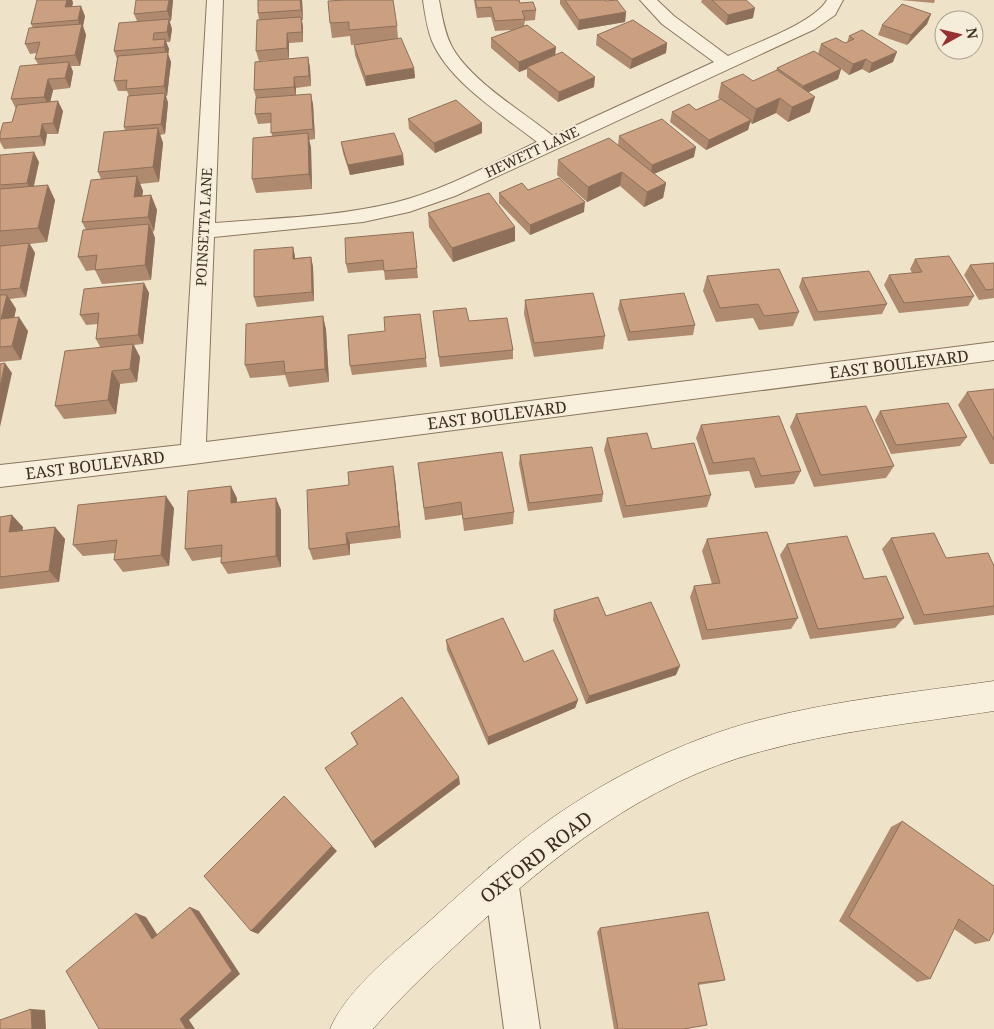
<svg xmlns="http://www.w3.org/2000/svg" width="994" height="1029" viewBox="0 0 994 1029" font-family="'Noto Serif',serif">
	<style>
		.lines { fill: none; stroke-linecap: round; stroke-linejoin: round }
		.street-casing { stroke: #8a765e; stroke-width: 2 }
		.secondary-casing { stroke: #6c5741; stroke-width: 1 }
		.street { fill: #f8f0dd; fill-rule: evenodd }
		.secondary { fill: #f8f0dd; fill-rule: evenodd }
		.wall { fill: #af8a6e }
		.shaded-wall { fill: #8e705a }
		.building { fill: #cba080; stroke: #8e705a }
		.labels { text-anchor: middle; stroke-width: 4; stroke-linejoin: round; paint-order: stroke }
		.far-street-label { font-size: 14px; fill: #3b2e21; stroke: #f5edd9 }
		.street-label { font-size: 16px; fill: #3b2e21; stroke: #f5edd9 }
		.near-street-label { font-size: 19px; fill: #3b2e21; stroke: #f5edd9 }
	</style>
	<rect width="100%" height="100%" fill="#eee3c9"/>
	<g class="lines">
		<defs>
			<path id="street" d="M207,0H223L215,223C274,218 335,217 393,203C443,191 491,164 537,142C503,115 450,83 432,41C427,28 425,14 423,0H439C442,15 444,31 451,45C468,79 523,112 553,136L714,62L662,24L640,0H657L674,16L728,56C753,44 814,23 827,0H843L835,15L815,29L455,196L409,212L363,222L214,237L206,442L994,342V360L193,464L0,487V465L181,445Z
				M501,863L513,868L518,880L540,1029H504L484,880L489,868Z"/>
			<path id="secondary" d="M994,681V711C916,723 835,731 759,752C644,783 553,856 467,935C434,966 402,995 373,1029H330C347,988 400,948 433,918C471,884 510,848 552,818C614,775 686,739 759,720C836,700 916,692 994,681Z"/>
		</defs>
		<use href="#street" class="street-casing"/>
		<use href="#secondary" class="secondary-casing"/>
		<use href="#street" class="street"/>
		<use href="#secondary" class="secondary"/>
	</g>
	<path class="wall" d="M37,0H72L73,3L72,6L85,16L83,26L86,35L80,66H71L73,72L70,88L53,90L50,102L63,111L58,134H47L45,146L4,149L0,142V134L12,122L16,109L11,99L38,64L35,59L37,53L30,54L25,44L33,28L31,24Z
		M173,0L171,21H169L172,29L170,42H166L169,49L168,54L171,62L167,96H166L168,103L165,134L160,135L163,143L159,182L140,184L143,191L142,196L151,195L157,210L154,231L153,232L155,238L151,280L102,284L95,270L86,271L78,257L86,230L82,222L101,179L98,172L125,131L124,127L129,96L127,91H118L114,81L117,59L114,51L137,21L134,14Z
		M302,0L303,20H302L303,27V42L289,43V59L259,61L256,51L259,20L258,13Z
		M345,0L397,26L398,38L414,68L415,78L366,86L355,55L354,45L362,44L351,45L350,36L332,38L330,23Z
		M474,0H519L520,3L536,10L535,20L525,21L524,25L555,55L594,87L558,102L527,77V69L519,72L491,48V38L512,30L495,31L491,17L477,18Z
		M560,0H605L626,12L625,22L578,30L560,4Z
		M702,0H746L753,18L726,25L701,2Z
		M900,0H935L934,3Z
		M931,14L927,24L907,45L878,35L882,25Z
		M597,35L667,43L666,53L630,69L596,45Z
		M849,36L893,62L869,73L862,69L849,75L841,69L838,79L808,92L810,112L788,122L776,113L752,124L750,122L748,130L706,150L670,122L672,112L696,110L720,99L718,98L721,83L753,81L776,71L777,68L818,54L821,44L845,43H847Z
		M308,57L310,68L311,86L296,88V95L313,104L315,139L309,140L311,148L312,189L256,193L252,179L272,136L271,123L258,124L255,114L256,98L254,90Z
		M408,119L482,133L435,153L409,129Z
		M619,136L694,157L654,174L666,183L663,198L644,207L620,186L587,202L557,175L558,160L618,145Z
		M341,142L403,155L404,165L350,175L343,153Z
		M0,155L39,162L34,186L55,200L47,242L30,244L35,253L26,297L10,299L16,309L14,318L28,331L21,360L0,362Z
		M528,190L584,212L530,235L499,203V193Z
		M428,213L515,241L453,262L429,227Z
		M413,232L418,278L385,280L384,270L348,273L346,264Z
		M293,247L295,258L311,257L313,267L314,301L257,307L254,297Z
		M915,259L974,296L968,306L899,313L884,285L889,275L912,273L910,269Z
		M994,263V298L979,300L964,275L970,265Z
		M707,276L799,312L793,326L759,330L753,318L716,322L703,291Z
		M802,278L887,304L882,314L814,321L799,287Z
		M144,283L149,293L143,344L134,345L140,357L137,382L120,384L116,414L64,419L55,406L100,347L96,339L98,324L86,325L80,315Z
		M525,300L605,336L603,349L534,357L524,314Z
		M620,300L695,325L693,335L628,341L618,309Z
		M433,311L513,350V359L440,367Z
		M420,314L427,367L352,375L350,366L385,331Z
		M323,316L326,330L329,382L289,387L285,375L250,378L245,365Z
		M994,389V464H990L958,405L967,392Z
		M880,411L967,437L960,446L891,454L875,420Z
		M796,414L894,466L886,478L814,487L790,427Z
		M701,425L801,471L794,484L755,488L749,471L709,475L696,438Z
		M607,438L711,495L707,507L623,518L604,450Z
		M520,455L603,494L602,502L528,511L519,464Z
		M418,463L514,512L513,524L464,531L462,515L425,520Z
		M395,479L401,538L350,544V555L313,560L309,549Z
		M237,498V503L281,510V567L228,574L221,563V557L192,561L185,549Z
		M174,508L169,566L123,572L114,560L115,553L83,556L73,545Z
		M0,517L23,527L22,531L55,527L65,539L59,582L0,589Z
		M891,538L946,558L994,566V615L914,625L882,549Z
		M707,539L798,618L791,629L702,640L690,597L694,586L712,584L702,551Z
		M787,544L864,579L904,618L895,628L810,639L780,555Z
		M554,610L606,616L676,675L586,704L553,620Z
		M446,640L524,662L578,700L575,708L488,745L447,650Z
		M351,733L460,784L375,848L325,768L357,745Z
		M902,821L989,941L975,944L954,929L930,979L917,982L839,921L891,827Z
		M600,928L725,980L718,982L698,985L683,1029H614L597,932Z"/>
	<path class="shaded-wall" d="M67,0H72L73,3L69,17L65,7Z
		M169,0H173L171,21L167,11Z
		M300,0H302L303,20L301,10Z
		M81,6L85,16L83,26L86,35L80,66L75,55L81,29L78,20Z
		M755,8L753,18L726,25L728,15Z
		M626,12L625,22L578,30L579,20Z
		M931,14L927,24L907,45L911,35Z
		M301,17L303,27V42L302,32Z
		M169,19L172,29L170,42L167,32Z
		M287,33L289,43V59L287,48Z
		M165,39L169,49L168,54L171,62L167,96L164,86L167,56L164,47Z
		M667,43L666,53L630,69L632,59Z
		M556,47L555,58L527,67V69L519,72V62Z
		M897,52L893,62L869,73L872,63Z
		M308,57L310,68L311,86L309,76Z
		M866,59L862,69L849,75L853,64Z
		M69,62L73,72L70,88L65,78Z
		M414,68L415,78L366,86L365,76Z
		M841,69L838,79L800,96L803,86Z
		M294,77L296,88V97L294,87Z
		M595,77L594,87L558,102L559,92Z
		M48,79L53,90L49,107L44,97Z
		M165,93L168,103L165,134L161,124Z
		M311,94L313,104L315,139L313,129Z
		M815,97L810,112L788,122L792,107Z
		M780,98L776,113L752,124L756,109Z
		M58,101L63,111L58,134L53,123Z
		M751,120L748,130L706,150L709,140Z
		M482,123V133L435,153L434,143Z
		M42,124L47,134L45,146L40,136Z
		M158,128L163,143L159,182L153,167Z
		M308,133L311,148L312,189L309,174Z
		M696,147L694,157L651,175L652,165Z
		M34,152L39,162L32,193L27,183Z
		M403,155L404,165L350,175L348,165Z
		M622,172L620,186L587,202L588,187Z
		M137,176L143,191L140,211L134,197Z
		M666,183L663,198L644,207L647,192Z
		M48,185L55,200L47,242L38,228Z
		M151,195L157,210L154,231L148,217Z
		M585,202L584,212L530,235V225Z
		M149,224L155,238L151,280L145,265Z
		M515,227V241L453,262L452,248Z
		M29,243L35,253L26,297L20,288Z
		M293,247L295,256V268L293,259Z
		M311,257L313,267L314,301L312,292Z
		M144,283L149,293L143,344L138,335Z
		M7,295L16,309L11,333L1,319Z
		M323,316L326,330L329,382L325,369Z
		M19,317L28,331L21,360L12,346Z
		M133,344L140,357L137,382L130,369Z
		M5,363L12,373L0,427V387Z
		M112,371L120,384L116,414L108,400Z
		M393,466L395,479L401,538L399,526Z
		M231,486L237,498L236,515L231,503Z
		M166,496L174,508L169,566L161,555Z
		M276,498L281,510V567L276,556Z
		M12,515L23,527L20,544L9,532Z
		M55,527L65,539L59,582L49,571Z
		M346,533L350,544V555L347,544Z
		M680,666L676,675L586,704L589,696Z
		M578,700L575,708L488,745V737Z
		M459,777L460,784L375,848L372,842Z
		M332,846L337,851L258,934L251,931Z
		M190,907L199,911L240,974L189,1020L195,1029H186L180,1019Z
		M136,913L146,917L162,942L152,939Z
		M31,1009L45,1010L46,1029H32Z"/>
	<path class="building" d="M37,0H67L65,7L81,6L78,20L31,24Z
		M136,0H169L167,11L134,14Z
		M258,0H300L301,10L258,13Z
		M345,0H393L397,26L349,30V22L330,23L328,1Z
		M475,0H519L520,3L533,2L536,10L522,11L525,19L495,21L491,7L477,8Z
		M565,0H605L606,1L617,0L626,12L579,20Z
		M712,0H746L755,8L728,15Z
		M902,4L931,14L911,35L882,25Z
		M301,17L302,32L287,33V48L256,51L257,20Z
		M169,19L167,32L154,33L153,40L165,39L164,47L114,51L119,23Z
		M633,20L667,43L632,59L597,35Z
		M82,24L75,55L35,59L40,42L25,44L29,28Z
		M527,25L556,47L519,62L491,38Z
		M862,30L897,52L872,63L866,59L853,64L821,44L836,38L845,43L854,39L849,36Z
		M401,38L414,68L365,76L354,45Z
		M814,51L841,69L803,86L777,68Z
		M168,52L164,86L126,89L127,80L114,81L118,56Z
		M562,52L595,77L559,92L527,67Z
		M308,57L309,76L294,77V87L254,90L255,62Z
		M69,62L65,78L48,79L44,97L11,99L20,66Z
		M777,70L815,97L792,107L780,98L756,109L721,83L743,74L753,81Z
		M165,93L161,124L124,127L128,96Z
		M311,94L313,129L271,133V113L255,114L256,98Z
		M721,99L751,120L709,140L672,112L689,104L696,110Z
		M456,100L482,123L434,143L408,119Z
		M58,101L53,123L42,124L40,136L0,139V134L3,123L12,122L17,105Z
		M662,119L696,147L652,165L619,136Z
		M158,128L153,167L98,172L104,132Z
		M308,133L309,174L252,179L253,138Z
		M394,133L403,155L348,165L341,142Z
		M609,138L666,183L647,192L622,172L588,187L558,160Z
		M34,152L27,183L0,185V155Z
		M137,176L134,197L151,195L148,217L82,222L91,180Z
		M559,178L585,202L530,225L499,193L522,183L528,190Z
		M48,185L38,228L0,231V189Z
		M489,193L515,227L452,248L428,213Z
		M149,224L145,265L95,270L97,255L78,257L83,230Z
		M413,232L417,268L384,271L383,260L346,264L345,238Z
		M29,243L20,288L0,290V246Z
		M293,247V259L311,257L312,292L254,297V250Z
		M949,256L974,296L904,303L889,275L922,272L915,259Z
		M994,263V289L986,290L970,265Z
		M779,269L799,312L764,316L758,304L720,308L707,276Z
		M869,271L887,304L818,312L802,278Z
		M144,283L138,335L96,339L99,313L80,315L84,289Z
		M593,293L605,336L534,343L525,300Z
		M684,293L695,325L630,332L620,300Z
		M0,295H7L1,319L19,317L12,346L0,347Z
		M466,308L469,321L507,318L513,350L439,357L433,311Z
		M420,314L426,358L350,366L348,335L385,331L384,317Z
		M323,316L325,369L285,373L284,361L245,365L246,324Z
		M133,344L130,369L112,371L108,400L55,406L65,351Z
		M5,363L0,387V364Z
		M994,389V440L967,392Z
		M948,403L967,437L896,445L880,411Z
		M866,406L894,466L821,475L796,414Z
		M779,416L801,471L761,476L754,458L713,463L701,425Z
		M647,433L652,449L694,443L711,495L626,506L607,438Z
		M592,447L603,494L529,503L520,455Z
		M502,452L514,512L463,519L461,502L424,508L418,463Z
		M393,466L399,526L346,533L347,544L309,549L307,490L349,485L348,472Z
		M231,486V503L276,498V556L221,563L222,545L185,549L188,491Z
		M166,496L161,555L114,560L117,540L73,545L78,505Z
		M12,515L9,532L55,527L49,571L0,577V517Z
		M767,532L798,618L707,630L694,586L720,583L707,539Z
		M934,533L946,558L988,553L994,566V606L924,615L891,538Z
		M847,536L864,579L886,576L904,618L818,629L787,544Z
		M598,597L606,616L651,602L680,666L589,696L554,610Z
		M503,618L524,662L553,650L578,700L488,737L446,640Z
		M402,697L459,777L372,842L325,768L358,744L351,733Z
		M284,796L332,846L251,931L204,876Z
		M902,821L994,886V931L989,941L959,919L930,979L849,917Z
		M190,907L232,971L180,1019L186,1029H99L66,971L136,913L152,939Z
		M708,912L725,980L698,983L707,1025L683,1029H618L600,928Z
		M31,1009L32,1029H0V1020Z"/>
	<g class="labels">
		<g class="far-street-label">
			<text transform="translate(532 152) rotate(-25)" y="5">HEWETT LANE</text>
			<text transform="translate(204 227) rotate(-87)" y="5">POINSETTA LANE</text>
		</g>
		<g class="street-label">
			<text transform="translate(899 364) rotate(-7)" y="6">EAST BOULEVARD</text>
			<text transform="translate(497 415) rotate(-7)" y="6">EAST BOULEVARD</text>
			<text transform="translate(95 465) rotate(-7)" y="6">EAST BOULEVARD</text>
		</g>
		<g class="near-street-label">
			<text transform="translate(536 857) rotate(-38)" y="7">OXFORD ROAD</text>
		</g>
	</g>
	<g transform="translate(959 35) rotate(82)"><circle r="24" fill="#f5edd9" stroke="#aba18f"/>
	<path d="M0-4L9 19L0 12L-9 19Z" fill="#973030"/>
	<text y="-8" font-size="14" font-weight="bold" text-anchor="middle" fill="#3b2e21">N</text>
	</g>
</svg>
